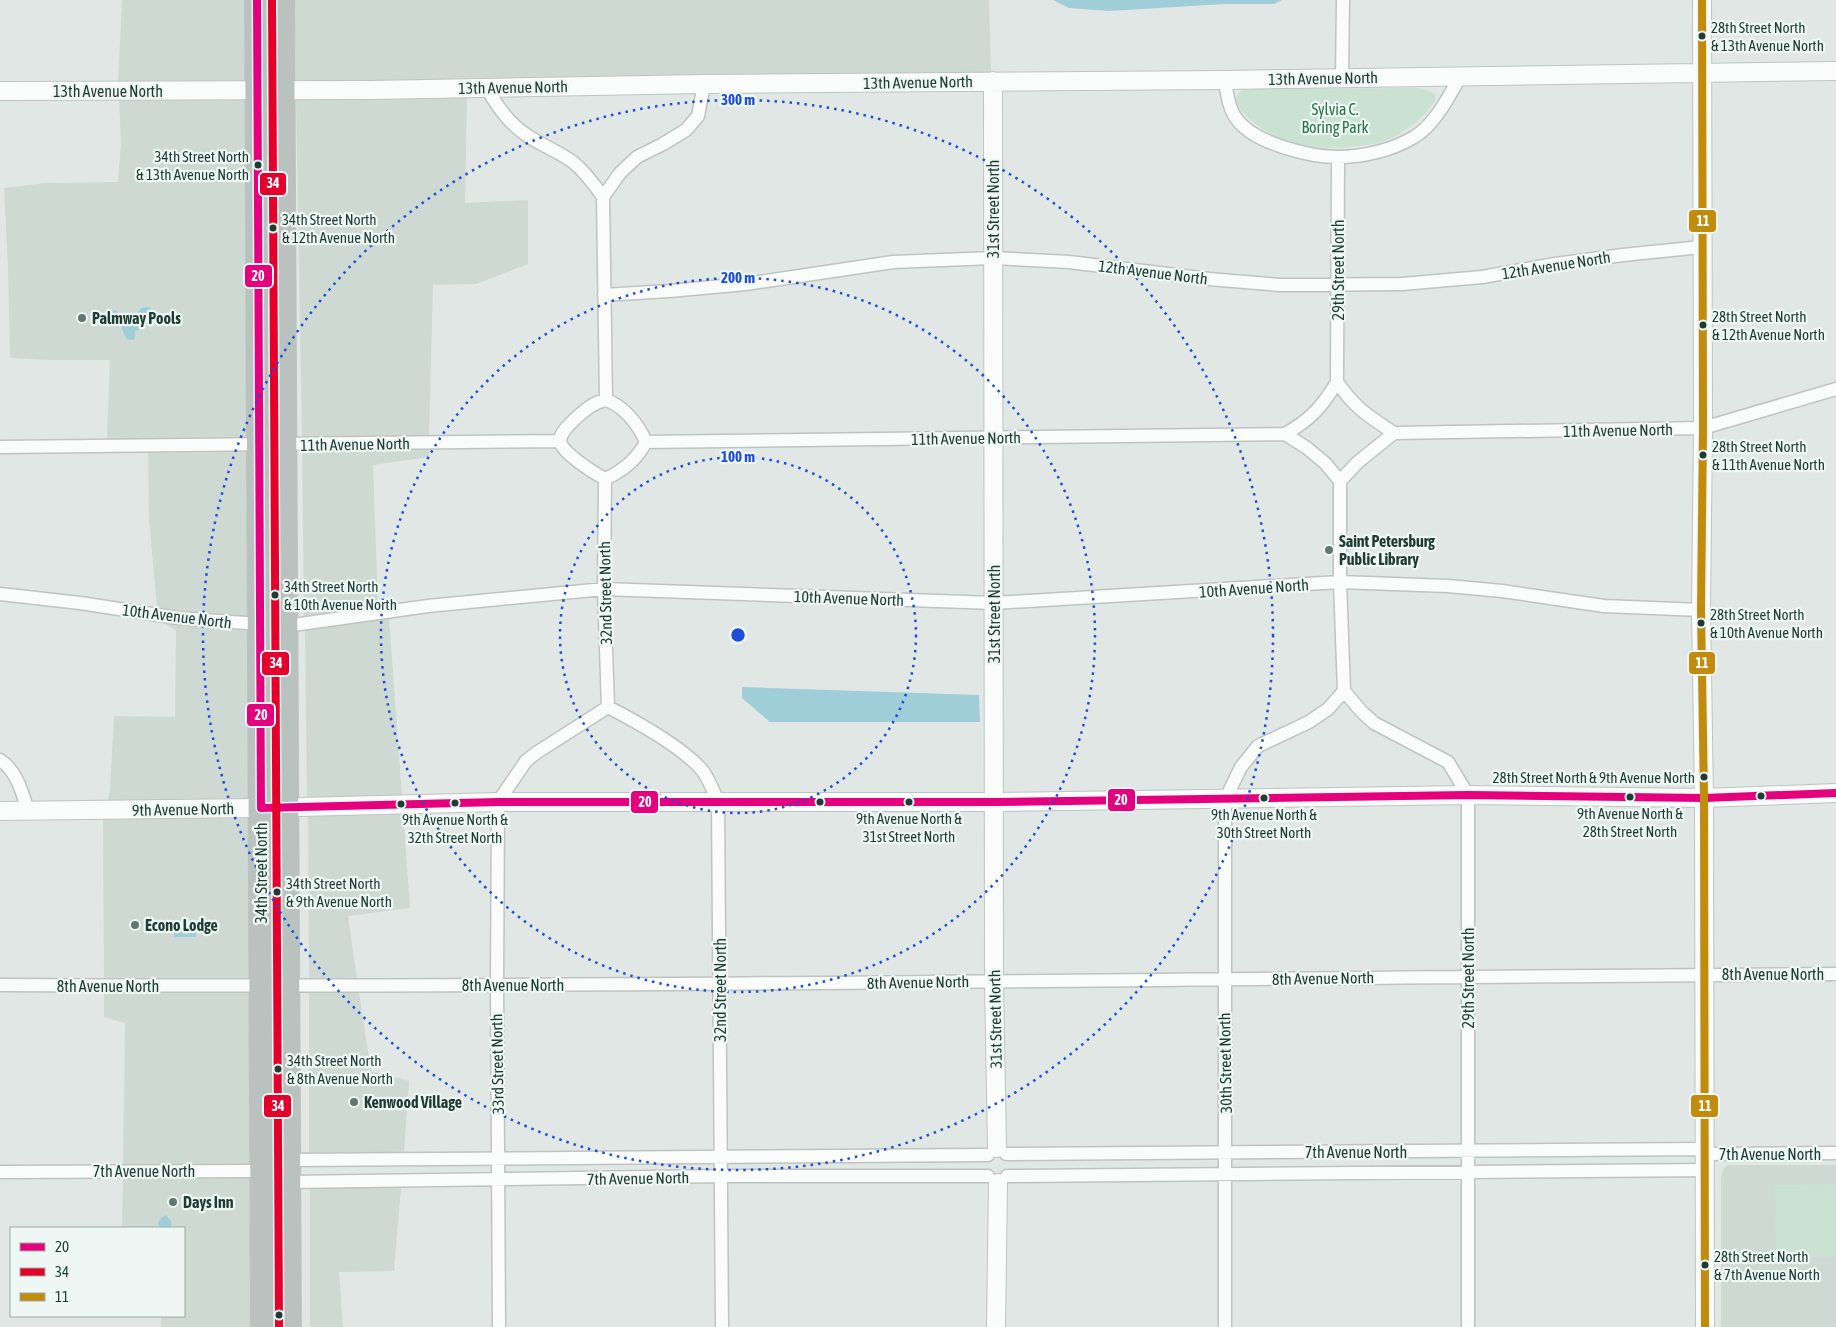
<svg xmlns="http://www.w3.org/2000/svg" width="1836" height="1327" viewBox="0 0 1836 1327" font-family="'Asap Condensed',sans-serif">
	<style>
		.built { fill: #ced9d4 }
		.green { fill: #c9e2d1 }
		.water { fill: #9fced8 }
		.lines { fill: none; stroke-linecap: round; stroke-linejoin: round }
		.street-casing { stroke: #bec4c1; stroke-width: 15 }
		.secondary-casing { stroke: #bdc5c2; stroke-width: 20 }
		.highway-casing { stroke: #bbc4c1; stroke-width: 26 }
		.street { stroke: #fafbfb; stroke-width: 12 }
		.secondary { stroke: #fafbfb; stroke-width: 18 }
		.highway { stroke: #b9c2bf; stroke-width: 24 }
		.bus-1-casing { stroke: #eef7f3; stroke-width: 11 }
		.bus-2-casing { stroke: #eef7f3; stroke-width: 11 }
		.bus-3-casing { stroke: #eef7f3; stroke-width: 11 }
		.bus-1 { stroke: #e5007d; stroke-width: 8 }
		.bus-2 { stroke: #e4002b; stroke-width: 8 }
		.bus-3 { stroke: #c18b0d; stroke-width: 8 }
		.ring { fill: none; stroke: #1d4ed8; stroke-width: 2.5; stroke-dasharray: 2.5 5 }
		.bus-dot { fill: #1f3b34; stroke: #eef7f3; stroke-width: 2 }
		.poi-dot { fill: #637772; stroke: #eef7f3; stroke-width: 2 }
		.labels { text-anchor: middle; stroke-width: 4.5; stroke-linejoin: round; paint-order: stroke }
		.bus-label { font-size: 15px; fill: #1f3b34; stroke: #eef7f3; text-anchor: start }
		.street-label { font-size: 16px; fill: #1f3b34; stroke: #eef7f3 }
		.park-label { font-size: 16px; fill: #287347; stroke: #eef7f3 }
		.poi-label { font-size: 16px; font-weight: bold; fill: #1f3b34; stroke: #eef7f3; text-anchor: start }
		.centre { fill: #1d4ed8; stroke: #eef7f3; stroke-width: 2.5 }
		.ring-label { font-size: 15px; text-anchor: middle; font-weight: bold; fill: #1d4ed8; stroke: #eef7f3; stroke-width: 4.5; stroke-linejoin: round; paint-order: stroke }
		.line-badge { stroke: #eef7f3; stroke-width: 2 }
		.badge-label { font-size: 14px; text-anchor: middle; font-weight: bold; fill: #fff }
	</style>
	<rect width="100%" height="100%" fill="#e1e7e4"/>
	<path class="built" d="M122,0H249V84H118Z
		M294,0H989L991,74L490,80L488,78L485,80L296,83Z
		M467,95L465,203L528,200V264L476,284L433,285L429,436L302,438L296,97Z
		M119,98H250L251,438L107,440L110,360H48L10,358L8,266L4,188L47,183L118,182L121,144Z
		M429,450V457L373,465L378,606L304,616L302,451Z
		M251,452L252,618L157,608L149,518L148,453Z
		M389,618L402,797L307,799L305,630Z
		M166,624L252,631V801L107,803L110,790L114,716L175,717L176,631Z
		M403,811L410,908L348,916L357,979H309L308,813Z
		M252,815L253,980L104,979L103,817Z
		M104,993H253V1164L123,1165L125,1023L104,1017Z
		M309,993H359L371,1071L409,1081L404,1152L309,1153Z
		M1728,1165H1836V1327H1721V1178L1723,1169Z
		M123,1178H253V1327H161V1316H184V1228H122Z
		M310,1188H401L394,1271L339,1272L343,1327H310Z"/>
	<path class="green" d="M1418,88L1427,90L1435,94V101C1422,120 1407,131 1385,141C1379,143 1372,144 1366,145C1328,151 1284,148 1253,122C1245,116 1238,108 1235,98L1241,91L1250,89Z
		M1836,1184V1257H1776L1775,1185Z"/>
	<path class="water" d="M1053,0H1282L1274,4H1225L1109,11L1069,8Z
		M148,307L151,308C153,319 145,329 135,331V338L133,340L127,339C123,333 119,323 123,316L127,315L132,322H138L140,320L139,311L141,308Z
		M115,310L118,312V316L112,318L114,325L110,326L107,322C105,316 109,311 115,310Z
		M742,687L979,695L980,722H770L742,698Z
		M174,925L196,926V937H174Z
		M166,1215L171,1221V1228H160L158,1223L161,1218Z"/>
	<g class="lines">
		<defs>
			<path id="street" d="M1342,78L1343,0
				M1225,80C1227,95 1229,111 1239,122C1258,144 1310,157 1338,157C1363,157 1393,150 1414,137C1434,126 1449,96 1460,77
				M486,87C494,101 502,114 514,125C531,142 554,148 573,162C585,172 594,184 603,197L606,400
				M603,197L620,173L637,157L663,144L686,130L698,116L704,84
				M604,295L669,291L746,284L893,262L993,258L1069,262L1209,279L1280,285L1402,284L1482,277L1555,264L1623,255L1701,247
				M1337,382C1355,408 1368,416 1394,433
				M606,400C624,406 638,424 646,442C637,459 623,471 605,479C594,473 562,453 560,441C560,432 571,423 576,418C585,410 594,402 606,400Z
				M1394,433L1703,428L1836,389
				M1285,434L1307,448L1325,463L1340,481V582L1344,691
				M646,442L1285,434C1310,420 1322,407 1337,382L1338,157
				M0,447L560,441
				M605,479L604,589L608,707
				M1340,481L1358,462L1394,433
				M0,594L80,603L178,618L286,626L428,606L604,589L994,603L1340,582L1448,586L1502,591L1604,606L1701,610
				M0,760C17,771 22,792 28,811
				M0,985C612,988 1224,978 1836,974
				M1006,1154L1705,1149
				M1705,1154L1836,1153
				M288,1160L988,1155
				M0,1172L288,1171
				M1007,1176L1705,1170
				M288,1182L721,1176H988
				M499,1327L497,985L498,802L526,761L536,753L608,707C637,722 681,746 702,770C709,779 713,791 718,801L722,1327
				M1225,1327V800L1241,767L1258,746L1309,722L1328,709L1344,691L1361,711L1374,723L1448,762L1468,795V1327"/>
			<path id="secondary" d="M1702,0L1703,428L1701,610L1704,798L1705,1327
				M993,81L994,981L997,1148
				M0,91L371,90L704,84L1225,80L1836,71
				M0,811L261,808L498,802H995L1468,795L1704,798L1836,793
				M996,1327L998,1183"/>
			<path id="highway" d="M257,0L263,1327
				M282,0L289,1327"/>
		</defs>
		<use href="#street" class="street-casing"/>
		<use href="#secondary" class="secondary-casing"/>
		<use href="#highway" class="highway-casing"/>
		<use href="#street" class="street"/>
		<use href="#secondary" class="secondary"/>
		<use href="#highway" class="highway"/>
		<defs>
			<path id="bus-1" d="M257,0L261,808L498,802H995L1468,795L1704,798L1836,793"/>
			<path id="bus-2" d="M272,0L279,1327"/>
			<path id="bus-3" d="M1702,0L1703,428L1701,610L1704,798L1705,1327"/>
		</defs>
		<use href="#bus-1" class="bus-1-casing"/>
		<use href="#bus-2" class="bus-2-casing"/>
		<use href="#bus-3" class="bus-3-casing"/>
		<use href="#bus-1" class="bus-1"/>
		<use href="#bus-2" class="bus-2"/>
		<use href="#bus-3" class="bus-3"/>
	</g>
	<g class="ring">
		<circle cx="738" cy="635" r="178"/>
		<circle cx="738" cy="635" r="357"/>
		<circle cx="738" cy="635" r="535"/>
	</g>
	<g class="bus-dot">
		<circle cx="1702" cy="36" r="4.5"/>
		<circle cx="258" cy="165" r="4.5"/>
		<circle cx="273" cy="228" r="4.5"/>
		<circle cx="1703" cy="325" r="4.5"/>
		<circle cx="1703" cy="455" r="4.5"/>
		<circle cx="275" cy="595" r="4.5"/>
		<circle cx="1701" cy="623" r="4.5"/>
		<circle cx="1704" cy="777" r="4.5"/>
		<circle cx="1761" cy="796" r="4.5"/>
		<circle cx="1630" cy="797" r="4.5"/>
		<circle cx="1264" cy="798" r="4.5"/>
		<circle cx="820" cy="802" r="4.5"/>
		<circle cx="909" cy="802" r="4.5"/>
		<circle cx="455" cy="803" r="4.5"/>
		<circle cx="401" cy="804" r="4.5"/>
		<circle cx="277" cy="892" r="4.5"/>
		<circle cx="278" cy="1069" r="4.5"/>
		<circle cx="1705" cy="1265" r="4.5"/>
		<circle cx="279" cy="1315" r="4.5"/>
	</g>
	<g class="poi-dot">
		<circle cx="82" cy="318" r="5"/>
		<circle cx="1329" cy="550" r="5"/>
		<circle cx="135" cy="925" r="5"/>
		<circle cx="354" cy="1102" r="5"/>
		<circle cx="173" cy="1202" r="5"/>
	</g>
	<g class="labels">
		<g class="bus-label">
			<text x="1711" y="33">28th Street North<tspan x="1711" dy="18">&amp; 13th Avenue North</tspan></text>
			<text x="249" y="162" text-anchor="end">34th Street North<tspan x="249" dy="18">&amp; 13th Avenue North</tspan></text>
			<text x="282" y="225">34th Street North<tspan x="282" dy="18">&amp; 12th Avenue North</tspan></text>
			<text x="1712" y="322">28th Street North<tspan x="1712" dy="18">&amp; 12th Avenue North</tspan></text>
			<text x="1712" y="452">28th Street North<tspan x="1712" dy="18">&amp; 11th Avenue North</tspan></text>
			<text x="284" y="592">34th Street North<tspan x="284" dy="18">&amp; 10th Avenue North</tspan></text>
			<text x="1710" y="620">28th Street North<tspan x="1710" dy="18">&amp; 10th Avenue North</tspan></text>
			<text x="1695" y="783" text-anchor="end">28th Street North &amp; 9th Avenue North</text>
			<text x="1630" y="819" text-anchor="middle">9th Avenue North &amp;<tspan x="1630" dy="18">28th Street North</tspan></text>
			<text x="1264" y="820" text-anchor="middle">9th Avenue North &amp;<tspan x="1264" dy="18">30th Street North</tspan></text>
			<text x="909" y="824" text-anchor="middle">9th Avenue North &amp;<tspan x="909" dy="18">31st Street North</tspan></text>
			<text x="455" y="825" text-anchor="middle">9th Avenue North &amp;<tspan x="455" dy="18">32th Street North</tspan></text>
			<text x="286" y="889">34th Street North<tspan x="286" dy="18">&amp; 9th Avenue North</tspan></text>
			<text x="287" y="1066">34th Street North<tspan x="287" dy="18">&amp; 8th Avenue North</tspan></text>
			<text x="1714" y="1262">28th Street North<tspan x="1714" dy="18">&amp; 7th Avenue North</tspan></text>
		</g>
		<g class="street-label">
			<text transform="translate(1323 78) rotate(-1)" y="6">13th Avenue North</text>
			<text transform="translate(918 82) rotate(-1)" y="6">13th Avenue North</text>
			<text transform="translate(513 87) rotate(-1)" y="6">13th Avenue North</text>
			<text x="108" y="97">13th Avenue North</text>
			<text transform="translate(993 209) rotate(-90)" y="6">31st Street North</text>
			<text transform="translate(1556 265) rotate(-9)" y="6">12th Avenue North</text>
			<text transform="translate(1338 270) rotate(-90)" y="6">29th Street North</text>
			<text transform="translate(1153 272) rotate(7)" y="6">12th Avenue North</text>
			<text transform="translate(1618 430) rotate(-1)" y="6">11th Avenue North</text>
			<text transform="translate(966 438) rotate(-1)" y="6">11th Avenue North</text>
			<text transform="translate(355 444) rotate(-1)" y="6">11th Avenue North</text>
			<text transform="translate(1254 588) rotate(-4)" y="6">10th Avenue North</text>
			<text transform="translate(605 593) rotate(-91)" y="6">32nd Street North</text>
			<text transform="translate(849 598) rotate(2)" y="6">10th Avenue North</text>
			<text transform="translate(994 614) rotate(-90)" y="6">31st Street North</text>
			<text transform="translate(177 616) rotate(7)" y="6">10th Avenue North</text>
			<text transform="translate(183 809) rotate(-1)" y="6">9th Avenue North</text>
			<text transform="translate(261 873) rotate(-90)" y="6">34th Street North</text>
			<text x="1773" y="980">8th Avenue North</text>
			<text transform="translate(1323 978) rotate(-1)" y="6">8th Avenue North</text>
			<text transform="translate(1468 978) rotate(-90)" y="6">29th Street North</text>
			<text transform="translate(918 982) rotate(-1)" y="6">8th Avenue North</text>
			<text x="513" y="991">8th Avenue North</text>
			<text x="108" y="992">8th Avenue North</text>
			<text transform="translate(720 990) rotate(-90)" y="6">32nd Street North</text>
			<text transform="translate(995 1019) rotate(-91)" y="6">31st Street North</text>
			<text transform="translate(1225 1063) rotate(-91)" y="6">30th Street North</text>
			<text transform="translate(497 1064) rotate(-91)" y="6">33rd Street North</text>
			<text x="1356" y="1158">7th Avenue North</text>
			<text x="1770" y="1160">7th Avenue North</text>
			<text x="144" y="1177">7th Avenue North</text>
			<text transform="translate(638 1178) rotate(-1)" y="6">7th Avenue North</text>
		</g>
		<g class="park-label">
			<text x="1335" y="115">Sylvia C.<tspan x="1335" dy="18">Boring Park</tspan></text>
		</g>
		<g class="poi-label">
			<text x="92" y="324">Palmway Pools</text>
			<text x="1339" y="547">Saint Petersburg<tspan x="1339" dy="18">Public Library</tspan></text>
			<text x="145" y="931">Econo Lodge</text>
			<text x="364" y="1108">Kenwood Village</text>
			<text x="183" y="1208">Days Inn</text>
		</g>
	</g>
	<circle cx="738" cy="635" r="8" class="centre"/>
	<g class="ring-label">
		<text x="738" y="105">300 m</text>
		<text x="738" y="283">200 m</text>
		<text x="738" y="462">100 m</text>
	</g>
	<g class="line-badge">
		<rect x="259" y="172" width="28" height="24" rx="5" fill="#e4002b"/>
		<rect x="1688" y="209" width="29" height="24" rx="5" fill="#c18b0d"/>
		<rect x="244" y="264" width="29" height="24" rx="5" fill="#e5007d"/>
		<rect x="1688" y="651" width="28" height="24" rx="5" fill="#c18b0d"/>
		<rect x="261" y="651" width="29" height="25" rx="5" fill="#e4002b"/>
		<rect x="246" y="703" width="29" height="24" rx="5" fill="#e5007d"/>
		<rect x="1107" y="788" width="29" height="24" rx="5" fill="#e5007d"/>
		<rect x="630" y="790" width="29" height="24" rx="5" fill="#e5007d"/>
		<rect x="1690" y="1094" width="29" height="24" rx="5" fill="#c18b0d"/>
		<rect x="263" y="1094" width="29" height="24" rx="5" fill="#e4002b"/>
	</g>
	<g class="badge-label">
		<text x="273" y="188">34</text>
		<text x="1703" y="226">11</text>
		<text x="258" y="281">20</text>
		<text x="1702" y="668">11</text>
		<text x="276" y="668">34</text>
		<text x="261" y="720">20</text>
		<text x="1121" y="805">20</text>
		<text x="645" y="807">20</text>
		<text x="1705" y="1111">11</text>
		<text x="278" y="1111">34</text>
	</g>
	<rect x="10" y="1227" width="175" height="90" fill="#eef7f3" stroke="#9baca7"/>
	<rect x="20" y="1243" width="25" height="8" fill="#e5007d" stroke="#9baca7"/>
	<text x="55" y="1252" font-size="15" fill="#1f3b34">20</text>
	<rect x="20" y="1268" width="25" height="8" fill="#e4002b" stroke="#9baca7"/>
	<text x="55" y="1277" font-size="15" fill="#1f3b34">34</text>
	<rect x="20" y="1293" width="25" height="8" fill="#c18b0d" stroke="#9baca7"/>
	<text x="55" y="1302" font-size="15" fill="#1f3b34">11</text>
</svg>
